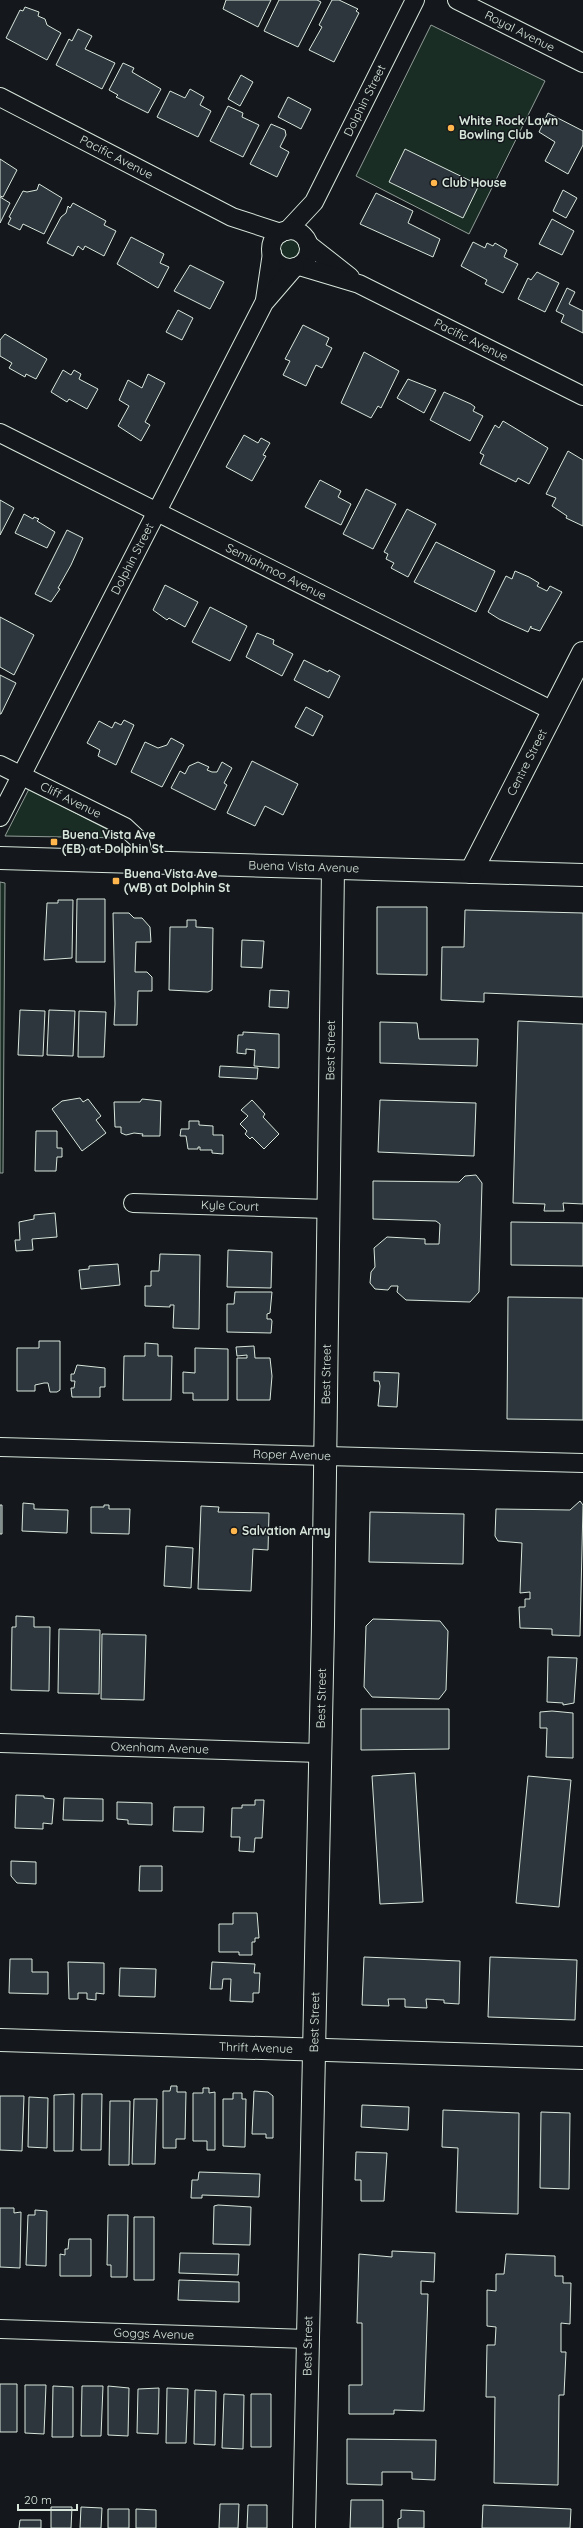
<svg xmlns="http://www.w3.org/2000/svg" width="583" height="2528" viewBox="0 0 583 2528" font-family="Quicksand,sans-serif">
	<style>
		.green { fill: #1a2d24; stroke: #939e99 }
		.building { fill: #2c363c; stroke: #d8e6dc }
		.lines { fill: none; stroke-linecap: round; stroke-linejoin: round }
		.street-casing { stroke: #d8e6dc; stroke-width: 20 }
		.secondary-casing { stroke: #d8e6dc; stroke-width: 24 }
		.street { stroke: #14181c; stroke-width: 18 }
		.secondary { stroke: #14181c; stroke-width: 22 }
		.poi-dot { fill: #ffb74d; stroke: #14181c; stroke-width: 1.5 }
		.labels { text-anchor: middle; stroke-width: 3; stroke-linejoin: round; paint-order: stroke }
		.street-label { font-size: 12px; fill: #d8e6dc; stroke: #14181c }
		.poi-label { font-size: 12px; font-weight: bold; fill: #d8e6dc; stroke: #14181c; text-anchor: start }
	</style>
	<rect width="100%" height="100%" fill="#14181c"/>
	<path class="green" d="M431,25L545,81L469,234L356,176Z
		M273 250a17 17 0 1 1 34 0a17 17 0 1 1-34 0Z
		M29,789L124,838L5,836Z
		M0,882L5,883L3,1173H0Z"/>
	<path class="building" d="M226,0H271L258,27L223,9Z
		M279,0H317L321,2L298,47L264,31Z
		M332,0H339L358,9L356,11L359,13L334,62L309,50L322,27L319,25Z
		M25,7L39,12L38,16L45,19L47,25L61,33L47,60L6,38L20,10L23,11Z
		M78,29L92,36L85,49L115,63L102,89L56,65L69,39L72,41Z
		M123,63L134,68L132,72L161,89L148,113L116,97L118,95L109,90Z
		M241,75L253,82L240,106L228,99Z
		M190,89L204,97L200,105L211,111L198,137L157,117L170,91L185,98Z
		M288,97L311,109L301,129L278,117Z
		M228,106L243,113L242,117L259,125L243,157L210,141Z
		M548,113L583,131V145L568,174L545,161L555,142L539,132Z
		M271,124L285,130L286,135L280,147L289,152L277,177L250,164Z
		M405,149L479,185L463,218L389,182Z
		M0,159L17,170L3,197L0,196Z
		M39,184L62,198L44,234L23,224L20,230L8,224L11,218L9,217L23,191L27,192L37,190Z
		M563,190L577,198L566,218L553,211Z
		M376,193L413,211L408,223L440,239L433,257L360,224Z
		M0,197L10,203L0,223Z
		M73,203L106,221L104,225L116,231L104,256L85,246L83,250L78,246L73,256L47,243L61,217L66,213L68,206L70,208Z
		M552,219L574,231L562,255L539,244Z
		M131,237L164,254L160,263L169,267L158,288L117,264Z
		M473,242L485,248L487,243L493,246L495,243L507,250L504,257L518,264L503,293L485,284L487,280L461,266Z
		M190,265L224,282L210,309L174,291Z
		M537,272L559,283L545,312L518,299L528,278L531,280Z
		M567,288L575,292L569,304L583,311V333L561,322L564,315L556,311Z
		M178,310L193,318L182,340L166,332Z
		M303,325L329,338L326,345L332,348L322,368L316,365L306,386L283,375L290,361L285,359Z
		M5,334L47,359L36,379L26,374L25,377L9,368L12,363L0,356V340Z
		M364,352L399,371L381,408L378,406L371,418L341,403Z
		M63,370L71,375L74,370L81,374L79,379L98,389L87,409L69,399L67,402L51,392Z
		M148,374L165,383L145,422L150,425L141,441L118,426L129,406L119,400L128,380L142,388Z
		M408,379L436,390L424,413L397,398Z
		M444,392L471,404L475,407L473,411L483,416L470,441L430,420Z
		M503,421L548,448L529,484L518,478L516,482L480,464L484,455L480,453L495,425L499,428Z
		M244,435L258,443L261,438L270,443L263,455L266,456L252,481L226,467Z
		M568,451L583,460V526L566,518L567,516L552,506L556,498L546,494Z
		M320,480L341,491L338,497L351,504L341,525L305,507Z
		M366,489L396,504L373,549L343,534Z
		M0,500L14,508L0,535Z
		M407,509L436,524L408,577L391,568L394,563L386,559L388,554L384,552Z
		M24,514L33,519L34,517L39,519L37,521L55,532L47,548L15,533Z
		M67,530L83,538L71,565L58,588L60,589L51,602L35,594Z
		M436,542L495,571L476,612L414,582Z
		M515,571L529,577L539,583L537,586L547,591L550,586L562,592L540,631L531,628V626L528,632L499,619L488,612L506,576L512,579Z
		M165,585L198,602L185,627L169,618L167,620L153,610Z
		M210,607L247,626L230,661L192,642Z
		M0,617L34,635L14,675L0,667Z
		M257,633L274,640L273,644L293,654L282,676L246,657Z
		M304,660L328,672L329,670L340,676L329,698L294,680Z
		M0,675L16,683L1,714H0Z
		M306,707L323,716L313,736L295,727Z
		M124,720L134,725L116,765L98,756L100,750L87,743L99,721L112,728L115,722L121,725Z
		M171,738L184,745L162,787L131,772L145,742L158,748L167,745Z
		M252,761L298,784L283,815L265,806L255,826L227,813Z
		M198,762L209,767L207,770L212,772H217L222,762L232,768L224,783L227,785L215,810L171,788L180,771L185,774L189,766Z
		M77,899H105V962H76Z
		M58,900H73L72,958L44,960L47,903H58Z
		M377,907H427V975L377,974Z
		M465,910L583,913V997L484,993V1002L441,1000L442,947H464Z
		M113,913H129L134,918H142L150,927L151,942H136L135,972H147L152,977V991H138L137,1025H114L115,1004Z
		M187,920H196V927L213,928L212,990L208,992L169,990L170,927H187Z
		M242,940L264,941L262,968L241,967Z
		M270,990L289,991L288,1008L269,1007Z
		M20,1010L45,1011L43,1056L18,1055Z
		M49,1010L75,1011L73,1056L47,1055Z
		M79,1011L106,1012L104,1057H78Z
		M518,1021L583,1024V1204L563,1203L564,1211H544L545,1204L513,1203Z
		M380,1022L417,1023L419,1039H478L477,1066L380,1063Z
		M243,1032L279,1034V1068L254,1066L255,1050L246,1049V1054L237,1053L238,1035H243Z
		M220,1066L258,1068L257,1079L219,1077Z
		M80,1098L83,1102L88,1099L101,1116L96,1120L106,1133L82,1151L52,1109L62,1101Z
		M142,1099L161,1101L160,1136H142L143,1134L134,1133L126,1135L121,1133V1127H115L114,1102H140Z
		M252,1100L265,1114L263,1117L279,1134L264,1149L252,1137L250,1139L245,1134L247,1131L240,1124L248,1116L241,1110Z
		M380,1100L476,1103L474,1156L378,1152Z
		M189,1121H199V1125L213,1126V1135H223V1154L212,1153V1150H200V1147H198V1149H188L186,1136H180L181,1129H189Z
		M36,1131H57V1148H62V1157H57L56,1171H35Z
		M476,1175L482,1183L479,1292L470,1302L406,1300L397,1292L398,1286H391L388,1290L375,1289L370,1283L371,1272L375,1267L374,1248L387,1237L425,1239V1244H439L440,1224L436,1221L373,1219V1181L459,1182L465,1176Z
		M55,1213L57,1237L32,1239L33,1250L16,1251L15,1240H20L19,1222L34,1219V1215Z
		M511,1222L583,1223V1266L511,1265Z
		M228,1250L272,1252L271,1288L227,1287Z
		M160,1254L200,1255L199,1329L173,1328L174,1305H170V1307L145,1306V1286H151V1271H159Z
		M118,1264L120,1285L81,1289L79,1270L89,1269V1266Z
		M235,1292H272L270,1313L267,1314V1319H271L272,1321L271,1333L227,1332V1304H234Z
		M508,1297L583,1298V1420L507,1419Z
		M39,1341H60V1390L57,1392H50L48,1383H44L35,1385V1391H17V1348H39Z
		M145,1343L158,1344V1356H172L171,1400H123L124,1356H145Z
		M254,1346L255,1358H270L272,1376L270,1400H237V1358H247V1355L237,1356L236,1347Z
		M195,1348L228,1349V1400H193V1393H183V1372L195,1373Z
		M77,1365L105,1368V1387H100V1397H72L71,1388H74L75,1381H71V1374H74Z
		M374,1372L399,1373L397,1407L378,1406L380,1386L379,1381H374Z
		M580,1501L583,1505L580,1636L552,1635V1629L520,1628L519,1607H525V1599H530V1592L520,1593L522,1543L498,1541L495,1536L496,1509L570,1510Z
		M23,1503L34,1504V1509L68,1510L67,1533L22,1531Z
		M0,1505H2V1534H0Z
		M104,1505H109V1509H130L129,1534L91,1533V1507H104Z
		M201,1506L219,1507L218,1512L269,1513L268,1550L253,1549L251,1591L198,1589Z
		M370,1512L464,1514L463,1564L369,1562Z
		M166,1546L193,1548L191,1588L164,1586Z
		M16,1616L34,1617V1627H50L49,1691L11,1690L12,1627H16Z
		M373,1619L440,1621L448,1631L446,1690L439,1699L372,1697L364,1687L366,1626Z
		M59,1629L100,1630L99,1694L58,1693Z
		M102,1634L146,1635L144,1700L101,1699Z
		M548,1657L577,1658L574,1703L563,1705V1703L547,1702Z
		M361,1709H449V1749L361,1750Z
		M552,1711L573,1713V1758L546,1757L547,1728H540V1712Z
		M415,1773L423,1902L380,1904L372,1776Z
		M528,1776L571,1780L559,1907L516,1903Z
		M16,1795L44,1796V1798L54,1799L52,1824L43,1823V1829L15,1828Z
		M64,1798L103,1799V1821L63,1820Z
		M255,1800H264L262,1838H255L254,1852L239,1851L240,1837H231L232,1808H242V1805H255Z
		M117,1802L152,1803V1825L128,1824V1820L117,1819Z
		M174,1807H204L203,1832L173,1831Z
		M11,1861L36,1862V1884L17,1883L11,1876Z
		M140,1866H162V1891H139Z
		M233,1913H257L259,1938H255V1942H252V1955H239V1952H219V1924H233Z
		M364,1957L460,1961L459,2004L444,2003V2000L426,1999L427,2008L405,2007V1999H388L389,2006L362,2005Z
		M490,1957L577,1960L575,2020L488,2017Z
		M10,1959H32V1972H48V1994L9,1993Z
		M68,1962L104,1963V1994L96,1993V2000L87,1999V1993H78V1999H69Z
		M212,1962L255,1964L254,1973H260L259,1993H253V2002L230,2001L231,1979H223L222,1989H210Z
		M120,1968L156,1969L155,1997L119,1996Z
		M171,2086H177V2092H186L185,2139H176V2148H163V2091H170Z
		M203,2088H209V2093L215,2092V2150H207V2141H193V2093H203Z
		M254,2091L268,2092L273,2096V2138H266V2134H252Z
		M233,2093H242V2099H246L245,2147H242L223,2146V2099H233Z
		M74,2094L73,2151H54V2095Z
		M82,2094H102L101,2150H81Z
		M0,2096H24L22,2151L0,2150Z
		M29,2097L48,2098L47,2148L28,2147Z
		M134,2099H157L155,2164H132Z
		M110,2101H130L129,2165H109Z
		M362,2105L409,2107L408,2130L361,2127Z
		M443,2110L519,2113L518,2214L456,2212L458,2148L442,2147Z
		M541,2112L570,2113L569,2189L540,2188Z
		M356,2152L387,2153L384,2201H361V2180H355Z
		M199,2172L260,2174L259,2197L202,2195V2198H191L192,2180H198Z
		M218,2205L251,2207L250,2245L213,2244L214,2206Z
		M0,2208H14V2213L21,2212L20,2268L0,2267Z
		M35,2210L47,2211L46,2266L26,2265L28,2215H35Z
		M108,2215H128L127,2277H111V2265H107Z
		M134,2217H154V2280H134Z
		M69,2239H91V2276H60V2254L65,2255V2249H68Z
		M392,2251L435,2253L434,2282L421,2281V2294H428L424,2411L394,2410V2414H349V2385H362V2323H357L359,2254L392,2257Z
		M180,2253L239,2254L238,2275L179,2273Z
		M506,2254L555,2256V2276H563V2283H571L570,2324L561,2323V2352H566L564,2395H559L558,2485L494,2483L495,2397H486L487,2345H495L496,2327L487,2326V2290L496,2291V2274H504Z
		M179,2280L239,2282V2302L178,2300Z
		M0,2384H17V2432H0Z
		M25,2385H46L44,2434L25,2433Z
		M53,2386L73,2387V2437H52Z
		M82,2386H103L101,2436H81Z
		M108,2386L129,2388L128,2436L108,2435Z
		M159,2388L158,2434L137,2433L138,2389Z
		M167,2388L188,2389L186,2443H166Z
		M195,2390L216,2391L215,2445L194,2444Z
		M224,2394L244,2395L243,2449L222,2448Z
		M251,2394H271V2447H251Z
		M347,2439L436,2440L435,2480L412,2479V2472H382V2485L347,2484Z
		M351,2500H383V2528H350Z
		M220,2504H239L238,2528H219Z
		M248,2505H267V2528H247Z
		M483,2505L571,2509L570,2528H482Z
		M51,2507H72L71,2528H51Z
		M81,2507L102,2508L101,2528H80Z
		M108,2509H129V2528H108Z
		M136,2509L156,2510V2528H136Z
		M401,2510L424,2511V2528H398V2519L401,2518Z
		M20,2520H41V2528H19Z"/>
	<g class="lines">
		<defs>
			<g id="street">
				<path id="s1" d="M457,0L583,63"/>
				<path id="s2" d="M0,97L232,217L281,233"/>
				<circle cx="290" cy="249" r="19"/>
				<path id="s3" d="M287,231L314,202L415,0"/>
				<path d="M308,244L350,277"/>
				<path id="s4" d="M299,266L359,284L583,396"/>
				<path d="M265,300L272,253"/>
				<path id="s5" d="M0,433L553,711"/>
				<path id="s6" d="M0,765L125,827L140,841L145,862"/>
				<path id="s7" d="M0,817L264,303L295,267"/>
				<path id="s8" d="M133,1203L328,1209"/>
				<path id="s9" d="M0,1447L583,1463"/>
				<path id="s10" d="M0,1743L320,1753"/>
				<path id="s11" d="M0,2329L308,2339"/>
			</g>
			<g id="secondary">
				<path id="s12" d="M0,858L583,875"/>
				<path id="s13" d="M471,872L583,653"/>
				<path id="s14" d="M0,2040L583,2058"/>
				<path id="s15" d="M304,2528L323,1625L333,868"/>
			</g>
		</defs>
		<use href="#street" class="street-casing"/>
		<use href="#secondary" class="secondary-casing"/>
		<use href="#street" class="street"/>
		<use href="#secondary" class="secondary"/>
	</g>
	<g class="poi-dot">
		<circle cx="451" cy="128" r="4"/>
		<circle cx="434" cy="183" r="4"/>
		<rect x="50" y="838" width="8" height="8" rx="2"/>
		<rect x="112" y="877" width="8" height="8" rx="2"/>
		<circle cx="234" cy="1531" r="4"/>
	</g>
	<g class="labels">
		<g class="street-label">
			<text dy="4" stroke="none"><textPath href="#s1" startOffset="70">Royal Avenue</textPath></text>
			<text dy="4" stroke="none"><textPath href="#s3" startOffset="153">Dolphin Street</textPath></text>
			<text dy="4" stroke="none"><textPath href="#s2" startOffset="131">Pacific Avenue</textPath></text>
			<text dy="4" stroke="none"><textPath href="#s4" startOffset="188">Pacific Avenue</textPath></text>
			<text dy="4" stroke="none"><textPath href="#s7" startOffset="290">Dolphin Street</textPath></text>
			<text dy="4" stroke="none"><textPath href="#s5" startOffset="309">Semiahmoo Avenue</textPath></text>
			<text dy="4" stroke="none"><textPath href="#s13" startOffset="123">Centre Street</textPath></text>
			<text dy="4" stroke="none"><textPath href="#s6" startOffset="79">Cliff Avenue</textPath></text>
			<text dy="4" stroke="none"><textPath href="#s12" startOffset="304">Buena Vista Avenue</textPath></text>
			<text dy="4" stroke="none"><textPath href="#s15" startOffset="1478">Best Street</textPath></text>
			<text dy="4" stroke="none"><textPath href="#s8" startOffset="97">Kyle Court</textPath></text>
			<text dy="4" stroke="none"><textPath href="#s15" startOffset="1154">Best Street</textPath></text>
			<text dy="4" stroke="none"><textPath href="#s9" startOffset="292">Roper Avenue</textPath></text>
			<text dy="4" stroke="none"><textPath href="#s15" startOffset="830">Best Street</textPath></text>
			<text dy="4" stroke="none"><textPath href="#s10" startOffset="160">Oxenham Avenue</textPath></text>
			<text dy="4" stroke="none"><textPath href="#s15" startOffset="506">Best Street</textPath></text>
			<text dy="4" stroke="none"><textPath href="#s14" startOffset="256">Thrift Avenue</textPath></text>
			<text dy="4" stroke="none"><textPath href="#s11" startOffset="154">Goggs Avenue</textPath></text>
			<text dy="4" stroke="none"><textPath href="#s15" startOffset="182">Best Street</textPath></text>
		</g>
		<g class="poi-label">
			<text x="459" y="125">White Rock Lawn<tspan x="459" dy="14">Bowling Club</tspan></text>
			<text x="442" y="187">Club House</text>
			<text x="62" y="839">Buena Vista Ave<tspan x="62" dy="14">(EB) at Dolphin St</tspan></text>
			<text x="124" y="878">Buena Vista Ave<tspan x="124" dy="14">(WB) at Dolphin St</tspan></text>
			<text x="242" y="1535">Salvation Army</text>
		</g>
	</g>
	<path d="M18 2504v6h59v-6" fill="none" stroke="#d8e6dc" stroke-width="2"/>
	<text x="24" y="2504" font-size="12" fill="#d8e6dc" stroke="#14181c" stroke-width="3" paint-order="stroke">20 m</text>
</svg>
